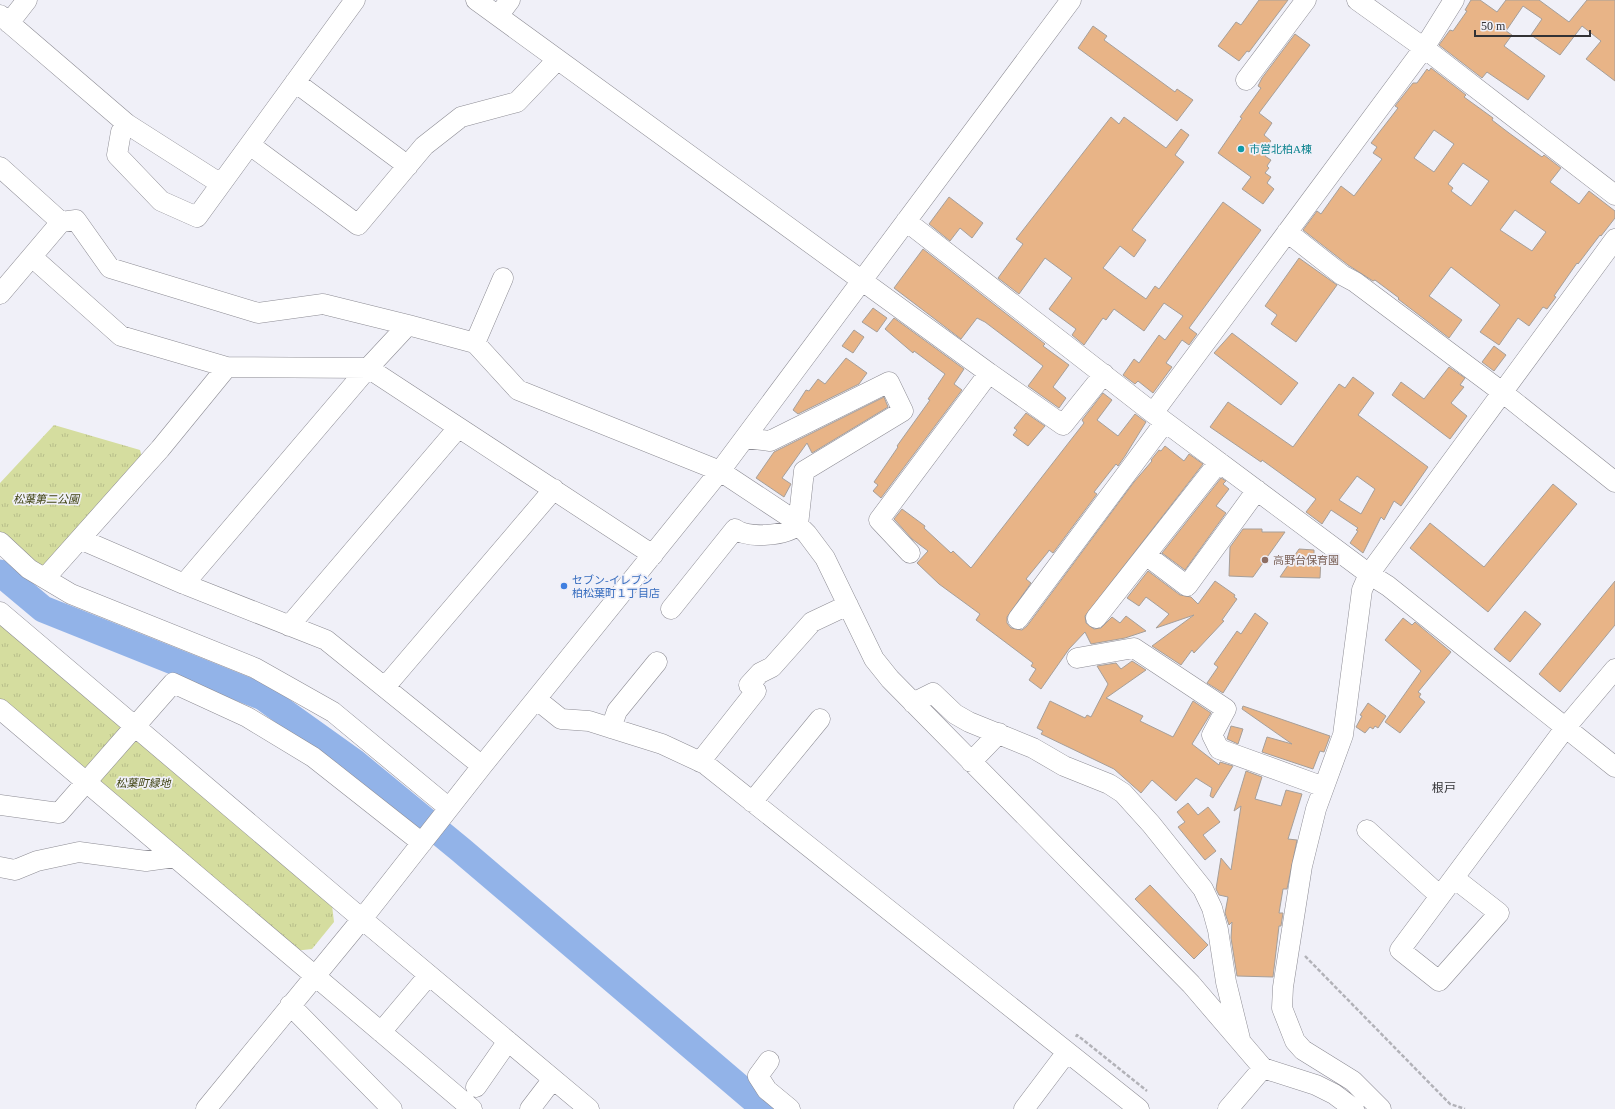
<svg xmlns="http://www.w3.org/2000/svg" width="1615" height="1109" viewBox="0 0 1615 1109" font-family="'Times New Roman','Noto Sans JP',serif">
	<style>
		.grass { fill: url(#grass-tufts) }
		.lines { fill: none; stroke-linecap: round; stroke-linejoin: round }
		.river { stroke: #92b3e8; stroke-width: 27 }
		.building { fill: #e8b487; stroke: #a69f9a; fill-rule: evenodd }
		.minor-casing { stroke: #8d8c94; stroke-width: 21 }
		.path { stroke: #b2b2b8; stroke-width: 2.5; stroke-dasharray: 4 2; stroke-linecap: butt }
		.minor { stroke: #fff; stroke-width: 20 }
		.culture-dot { fill: #0f9aa8; stroke: #f0f0f8; stroke-width: 1.5 }
		.education-dot { fill: #8d6e63; stroke: #f0f0f8; stroke-width: 1.5 }
		.shop-dot { fill: #3f7fe0; stroke: #f0f0f8; stroke-width: 1.5 }
		.labels { text-anchor: middle; stroke-width: 3.5; stroke-linejoin: round; paint-order: stroke }
		.culture-label { font-size: 11px; fill: #0d838f; stroke: #f0f0f8; text-anchor: start }
		.park-label { font-size: 11px; font-style: italic; fill: #414515; stroke: #f0f0f8 }
		.education-label { font-size: 11px; fill: #785e54; stroke: #f0f0f8; text-anchor: start }
		.shop-label { font-size: 11px; fill: #366cbe; stroke: #f0f0f8; text-anchor: start }
		.neighbourhood-label { font-size: 12px; fill: #323235; stroke: #f0f0f8 }
	</style>
	<defs>
		<pattern id="grass-tufts" width="24" height="20" patternUnits="userSpaceOnUse"><rect width="24" height="20" fill="#d5dd9f"/><path d="M3 7l-1-3M5 7V3M7 7l1-3M15 17l-1-3M17 17v-4M19 17l1-3" fill="none" stroke="#b7be8a"/></pattern>
	</defs>
	<rect width="100%" height="100%" fill="#f0f0f8"/>
	<path class="grass" d="M54,425L140,450L142,457L43,571L0,535V483Z
		M0,621L120,723V730L87,769L80,770L0,702Z
		M131,739H138L332,905L334,922L312,949L294,951L98,779Z"/>
	<g class="lines">
		<path class="river" d="M0,573L43,609L263,697L354,762L461,850L765,1109"/>
	</g>
	<path class="building" d="M1259,0H1288L1249,52L1247,51L1239,61L1218,46L1236,22L1241,25Z
		M1471,0H1480L1497,12L1506,0H1539L1569,22L1587,0H1615V81L1586,59L1601,41L1582,26L1560,55L1531,35L1542,19L1523,6L1506,31L1512,35L1504,46L1545,76L1528,100L1487,72L1482,78L1439,45L1450,30L1453,31L1467,11L1465,10Z
		M1093,26L1107,36L1104,40L1175,92L1177,89L1193,100L1177,121L1078,48Z
		M1295,34L1310,45L1259,113L1272,123L1264,135L1271,141L1265,148L1269,151L1265,156L1271,160L1267,166L1269,168L1265,173L1271,177L1267,183L1274,189L1263,204L1242,189L1251,177L1218,153L1242,118L1240,117L1261,88L1258,86L1262,78Z
		M1431,68L1466,95L1464,97L1493,118L1492,120L1509,133L1542,157L1544,155L1561,168L1550,182L1579,204L1589,191L1615,211V218L1601,236L1600,235L1578,264L1577,263L1554,296L1556,297L1547,309L1543,307L1529,326L1518,318L1499,345L1480,332L1500,305L1451,267L1429,296L1462,320L1449,338L1398,299L1399,298L1375,280L1373,281L1348,265L1303,230L1317,211L1321,214L1341,186L1354,196L1382,159L1373,153L1377,147L1371,143L1398,108L1395,106L1413,83H1417L1427,69L1429,71ZM1434,130L1454,144L1434,172L1414,158ZM1463,163L1489,181L1471,206L1451,191L1453,188L1448,184ZM1515,210L1546,232L1532,251L1500,230Z
		M1111,117L1119,124L1124,117L1166,148L1181,129L1189,135L1175,155L1184,162L1132,230L1146,240L1134,257L1120,246L1103,268L1118,279L1146,299L1155,286L1159,289L1223,202L1261,230L1189,328L1197,334L1189,345L1182,340L1166,363L1172,367L1153,393L1138,381L1135,384L1123,375L1134,359L1139,363L1159,335L1165,340L1183,316L1164,303L1144,331L1114,309L1106,320L1103,318L1084,345L1072,335L1076,329L1049,309L1072,278L1045,258L1019,294L998,278L1023,244L1016,239Z
		M949,197L983,223L972,238L960,228L950,241L929,224Z
		M923,249L1045,344L1043,346L1069,365L1053,387L1066,398L1059,408L1028,386L1043,366L985,322L977,318L961,339L894,288Z
		M1299,258L1337,285L1296,342L1271,324L1277,315L1265,306Z
		M873,308L887,318L877,332L862,322Z
		M894,318L964,369L954,384L962,390L881,498L873,491L878,485L874,482L898,447L897,446L930,400L928,399L945,374L914,351L913,353L885,329Z
		M854,330L864,337L853,353L842,346Z
		M1232,333L1298,383L1281,405L1214,353Z
		M1494,346L1506,355L1494,371L1482,362Z
		M846,358L867,373L859,384L798,414L793,410L806,390L809,391L818,379L825,384Z
		M1449,367L1465,378L1460,385L1464,387L1451,403L1467,416L1450,439L1392,395L1401,382L1424,399Z
		M1353,377L1374,393L1358,415L1428,467L1401,506L1394,501L1384,520L1381,517L1363,553L1350,543L1358,531L1356,530L1358,528L1331,510L1322,524L1306,512L1316,499L1262,460L1261,462L1210,427L1228,402L1293,447L1339,384L1345,388ZM1357,476L1375,489L1361,514L1339,500Z
		M1103,393L1112,400L1097,420L1118,436L1135,414L1146,422L1125,456L1118,466L1116,464L1094,492L1097,494L1053,553L1049,550L1048,552L1026,579L1031,583L1007,617V623L1011,628L1022,630L1027,626L1134,482L1152,461L1151,460L1159,450L1161,451L1165,446L1184,461L1189,454L1203,464L1085,616L1086,623L1094,629L1101,628L1112,617L1120,623L1126,616L1146,631L1125,638L1091,644L1085,632L1069,649L1041,689L1029,680L1036,669L1031,666L1033,663L976,620L980,614L939,584L917,563L928,551L912,539L894,519L902,509L925,526L924,528L951,553L953,551L971,568L1084,423L1082,420Z
		M884,397L888,407L812,453L807,443L782,478L791,484L784,497L756,478L774,452Z
		M1026,413L1045,426L1028,446L1013,435L1017,430L1014,428Z
		M1221,478L1226,481L1223,484L1229,489L1216,506L1226,513L1185,570L1162,553Z
		M1553,484L1577,504L1488,612L1410,548L1430,523L1484,567Z
		M1243,529H1262V532H1285L1253,577L1229,576L1230,547Z
		M1299,549L1314,550V557H1321L1320,578L1280,577Z
		M1148,571L1180,595L1191,597L1198,604L1215,581L1235,595L1234,597L1237,599L1222,620L1224,621L1194,653L1192,650L1181,665L1152,646L1194,615L1156,628L1169,614L1146,597L1139,606L1127,598Z
		M1615,581V625L1560,692L1539,674Z
		M1525,611L1541,624L1510,662L1494,649Z
		M1255,613L1268,623L1223,693L1207,683L1218,667L1214,664L1237,631L1241,634Z
		M1403,618L1412,625L1415,622L1451,652L1418,692L1421,694L1419,697L1425,702L1400,733L1385,722L1421,671L1385,640Z
		M1132,661L1146,670L1106,698L1143,716L1140,721L1173,737L1193,701L1211,713L1192,744L1219,765L1220,762L1233,766L1213,798L1210,796L1212,788L1196,778L1176,801L1152,780L1141,793L1114,769L1041,734L1043,731L1037,728L1050,701L1085,718L1087,715L1091,717L1108,684L1097,666L1116,663L1121,669Z
		M1368,703L1386,716L1378,728L1375,726L1373,729L1370,727L1365,733L1356,727L1362,716L1360,715Z
		M1243,706L1330,736L1324,752L1320,751L1313,769L1262,752L1267,737L1292,744L1242,709Z
		M1231,726L1243,729L1238,744L1227,739Z
		M1246,771L1262,777L1255,799L1281,806L1286,790L1302,794L1288,839L1297,840L1287,889H1283L1279,913H1283L1281,926H1279L1273,977L1237,976L1231,938L1232,922L1229,925L1225,913L1228,897L1219,895L1216,889L1221,858L1231,870L1241,806L1234,811Z
		M1188,803L1198,815L1208,807L1220,822L1203,835L1216,851L1205,860L1178,827L1185,822L1177,812Z
		M1150,885L1208,945L1194,959L1135,899Z"/>
	<g class="lines">
		<defs>
			<path id="minor" d="M476,0L989,373L879,520L910,553
				M1357,0L1424,48L1615,195
				M0,15L127,124L221,184
				M498,16L510,0
				M9,23L27,0
				M1246,80L1306,0
				M295,82L408,166
				M127,124L121,132L117,155L161,201L197,217L355,0
				M250,145L358,225L424,146L461,117L517,102L557,60
				M0,167L61,222L0,294
				M906,221L1153,413L1369,574L1388,586L1615,767
				M61,222L76,220L110,268L258,313L323,304L408,325
				M1287,232L1342,275L1355,282L1502,392L1615,482
				M32,257L121,336L227,367L368,368L653,555
				M503,278L475,343L518,390L720,471L791,518L807,534L825,558L874,659L890,679L1191,984L1263,1068L1316,1085L1334,1094L1354,1109
				M989,373L1063,425L1104,374
				M1153,413L1424,48L1454,0
				M80,539L184,584L326,640L482,766
				M0,542L29,569L71,594L255,668L333,712L449,808
				M1146,555L1187,586L1257,490
				M46,577L160,449L227,367
				M184,584L368,368L408,325L475,343
				M671,609L735,529C748,539 786,536 798,525L804,471L903,411L889,382L770,441L745,438
				M0,612L362,919L589,1109
				M1096,618L1219,462
				M1018,619L1165,422
				M289,626L458,428
				M1077,658L1134,648L1226,709L1212,735L1219,749L1324,787
				M385,687L554,489
				M536,699L561,719L589,721L611,728L662,744L705,764L1139,1109
				M913,703L933,693L955,714L969,722L1033,748L1064,766L1109,784L1123,793L1151,824L1203,889L1212,908L1218,930L1226,982L1240,1039
				M0,709L472,1109
				M611,728L617,711L657,662
				M700,762L756,691L749,685L760,673L772,667L812,622L848,605
				M971,762L999,733
				M752,802L820,719
				M0,805L59,813L173,683L247,717L313,757L422,843
				M1367,830L1440,896
				M0,867L15,870L37,861L79,852L146,861L175,857
				M1454,878L1499,913L1439,981L1400,950L1566,727L1615,669
				M290,1005L392,1109
				M381,1032L429,975
				M769,1061L758,1076L767,1090L790,1109
				M476,1087L508,1041
				M206,1109L362,919L482,766L720,471L1071,0
				M530,1109L553,1079
				M1024,1109L1067,1052
				M1228,1109L1263,1068
				M1381,1109L1353,1081L1303,1050L1295,1041L1282,1008L1283,987L1302,866L1316,809L1343,735L1362,590L1369,574L1615,239"/>
		</defs>
		<use href="#minor" class="minor-casing"/>
		<path class="path" d="M1305,956L1450,1104L1465,1109
			M1076,1037L1077,1035L1147,1091"/>
		<use href="#minor" class="minor"/>
	</g>
	<circle class="culture-dot" cx="1241" cy="149" r="4"/>
	<circle class="education-dot" cx="1265" cy="560" r="4"/>
	<circle class="shop-dot" cx="564" cy="586" r="4"/>
	<g class="labels">
		<g class="culture-label">
			<text x="1249" y="153">市営北柏A棟</text>
		</g>
		<g class="park-label">
			<text x="46" y="503">松葉第二公園</text>
			<text x="143" y="787">松葉町緑地</text>
		</g>
		<g class="education-label">
			<text x="1273" y="564">高野台保育園</text>
		</g>
		<g class="shop-label">
			<text x="572" y="584">セブン-イレブン<tspan x="572" dy="13">柏松葉町１丁目店</tspan></text>
		</g>
		<g class="neighbourhood-label">
			<text x="1444" y="792">根戸</text>
		</g>
	</g>
	<path d="M1475 30v6h115v-6" fill="none" stroke="#323235" stroke-width="2"/>
	<text x="1481" y="30" font-size="12" fill="#323235" stroke="#f0f0f8" stroke-width="3" paint-order="stroke">50 m</text>
</svg>
